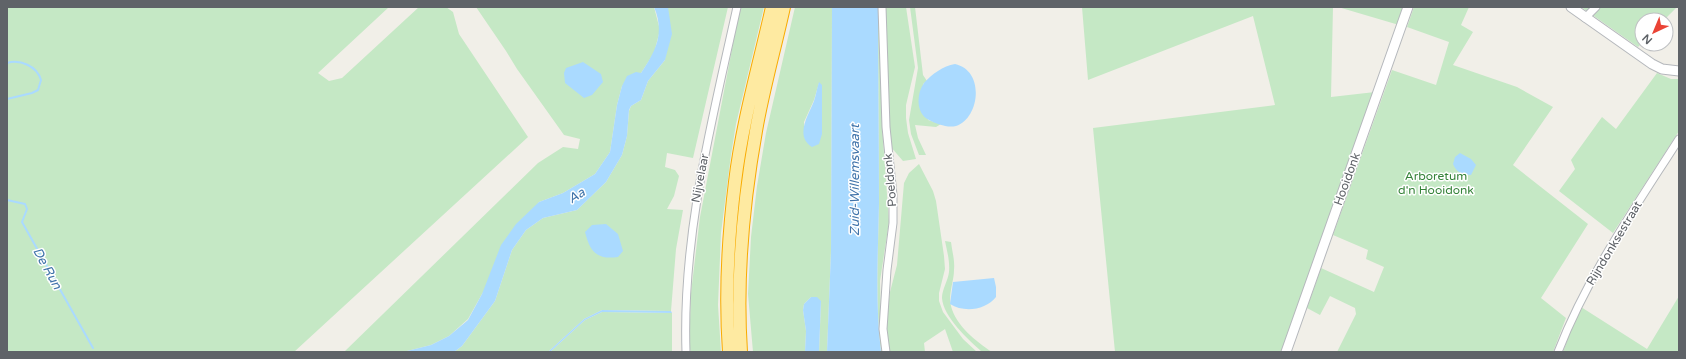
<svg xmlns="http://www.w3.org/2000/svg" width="1686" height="359" viewBox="0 0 1686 359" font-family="'Varela Round',sans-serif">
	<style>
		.green { fill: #c5e8c5; fill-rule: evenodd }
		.water { fill: #aadaff }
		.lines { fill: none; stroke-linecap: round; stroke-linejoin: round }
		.stream { stroke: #aadaff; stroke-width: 2 }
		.minor-casing { stroke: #b5b8bc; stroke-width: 9 }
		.tertiary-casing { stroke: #b5b8bc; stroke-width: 11 }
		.trunk-casing { stroke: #f9ab00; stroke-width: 14 }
		.minor { stroke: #fff; stroke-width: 7 }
		.tertiary { stroke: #fff; stroke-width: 9 }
		.trunk { stroke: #feeaa1; stroke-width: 12 }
		.labels { text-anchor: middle; stroke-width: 3; stroke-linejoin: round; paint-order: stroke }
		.park-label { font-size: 12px; fill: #348238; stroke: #fff }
		.street-label { font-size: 12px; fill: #5f6368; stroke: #fff }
		.water-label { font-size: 13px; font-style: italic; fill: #4174aa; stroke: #fff }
	</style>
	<rect width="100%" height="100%" fill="#f1efe8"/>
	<path class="green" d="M7,7H389L318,73L329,81L342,78L419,7H446L453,12L459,34L528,137L294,352H7Z
		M476,7H654L660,30L654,53L641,73L622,86L617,105L610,152L595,174L563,193L539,202L482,294L468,319L449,336L431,345L403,352H344L538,163L563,147L578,149L580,139L564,135L517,69L506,51Z
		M668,7H728L693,158L667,153L665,167L675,170L679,176L674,196L667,209L683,210L676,249L671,311L602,310L584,319L548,352H454L462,346L495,301L512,250L526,230L543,218L577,210L606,182L622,155L627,136L629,111L631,106L641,100L648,81L665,60Z
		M740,7H764L736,124L731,155L721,233L718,305L721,352H691L689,347L691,293L700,217Z
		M795,7H832L831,251L827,352H819L821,301L811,297L804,304L803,310L806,331L805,352H753L748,294L751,237L757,186L766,133ZM819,83L822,134L805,139L804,122L814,100Z
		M878,7H880L882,126L889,222L880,281L881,330L884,352H881C875,303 878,253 879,204C879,138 878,73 878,7Z
		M885,7H906L915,67L906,105V118L908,133L916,159L903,161L890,146Z
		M910,7H915L923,75L927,81L923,84L928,120L941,124L936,127L915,125L918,138L926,155H919L911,134L909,120L918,68Z
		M1082,7H1333L1331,97L1375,92L1281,352H1115L1093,128L1275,105L1253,16L1088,80Z
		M1338,7H1405L1399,25Z
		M1414,7H1469L1461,25L1473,32L1453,65L1517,87L1553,107L1513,165L1588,224L1541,298L1566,318L1553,352H1337L1356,314L1355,308L1330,296L1320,315L1307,308L1321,268L1374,292L1384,267L1366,259L1368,250L1333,235L1392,70L1436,85L1449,42L1407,27Z
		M1581,7H1677L1664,20H1642V43L1638,47Z
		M1657,73L1671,79H1679V131L1613,233L1559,191L1575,169L1571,160L1602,117L1616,129Z
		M919,164L933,191L936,201L944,256L945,269L939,293V301L943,312L963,339L977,352H953L945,329L924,343L925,352H888L885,333L890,292L897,265L904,183L909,173Z
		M945,241L951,242C952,251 955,260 954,270C954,281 948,295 951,306C956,326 976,341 992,352H982C969,340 943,317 942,298C942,289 948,281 949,272C950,261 947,251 945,241Z
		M1679,296V352H1563L1575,319L1581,307L1647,349Z
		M602,312L672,313V352H550L585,320Z"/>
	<path class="water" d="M654,7H668L672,34L665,60L648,81L641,100L631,106L629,110L627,136L622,155L606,182L577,210L543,218L526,230L512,250L495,301L462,346L454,352H403L431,345L449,336L468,320L482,294L501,245L516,224L539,202L563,193L595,174L610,152L617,105L622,86L627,76L636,72L641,73C656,51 665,33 654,7Z
		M832,7H878C878,73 879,138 879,204C878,253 875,303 881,352H827L831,251Z
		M583,62L601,74L603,82L592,95L584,98L565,83L564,73L566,68Z
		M955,64C986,71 979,119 956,126C947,128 937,124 929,120C916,114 916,94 924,83C932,74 943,66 955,64Z
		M819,82L822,85V134L819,144L812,147C794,136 809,114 814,101C816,95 817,88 819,82Z
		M1460,153L1471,159L1476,165L1471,175C1462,175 1456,172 1453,164L1455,157Z
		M606,224L618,234L623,251L618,257C597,260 590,252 585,232L592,225Z
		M994,278L996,287V297C986,310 964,313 950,304L953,282Z
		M811,297H817L821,301L819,352H805L806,331L803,310L804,304Z
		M602,310L671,311L672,313L602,312L585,320L550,352H548L584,319Z"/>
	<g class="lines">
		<path class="stream" d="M7,63C20,59 37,66 41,80L38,90L32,93L7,99
			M7,200L25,204L27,209L22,222L93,348"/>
		<defs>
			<path id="minor" d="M882,7L886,127L893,195V223L887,270L883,329L886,352
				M1585,18L1596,7
				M686,352C682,234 712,121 737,7
				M1558,352C1588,275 1635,208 1679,139"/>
			<path id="tertiary" d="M1571,7L1652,64L1662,69L1679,71
				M1286,352L1408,7"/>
			<path id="trunk" d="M729,352C725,296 728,238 735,182C742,123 759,65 772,7
				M741,352C736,278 743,204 756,131C763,90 775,48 784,7"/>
		</defs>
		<use href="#minor" class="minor-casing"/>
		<use href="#tertiary" class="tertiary-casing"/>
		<use href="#trunk" class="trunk-casing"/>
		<use href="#minor" class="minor"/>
		<use href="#tertiary" class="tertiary"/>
		<use href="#trunk" class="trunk"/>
	</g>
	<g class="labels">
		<g class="park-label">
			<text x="1436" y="180">Arboretum<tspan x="1436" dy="14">d'n Hooidonk</tspan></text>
		</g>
		<g class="street-label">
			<text transform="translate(700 178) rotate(-79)" y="4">Nijvelaar</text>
			<text transform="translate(1347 179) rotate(-70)" y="4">Hooidonk</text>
			<text transform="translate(890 180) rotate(-95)" y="4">Poeldonk</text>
			<text transform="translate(1614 243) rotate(-59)" y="4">Rijndonksestraat</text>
		</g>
		<g class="water-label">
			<text transform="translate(854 180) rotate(-90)" y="5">Zuid-Willemsvaart</text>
			<text transform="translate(576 195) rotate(-33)" y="5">Aa</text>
			<text transform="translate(48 268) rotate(61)" y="5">De Run</text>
		</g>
	</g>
	<rect width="1686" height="359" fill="none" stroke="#5f6368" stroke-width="16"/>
	<g transform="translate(1654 32) rotate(224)"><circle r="19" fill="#ffffff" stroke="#bfc1c3"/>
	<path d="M0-3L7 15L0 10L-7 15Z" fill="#ea4335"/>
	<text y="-6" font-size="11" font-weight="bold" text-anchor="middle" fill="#5f6368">N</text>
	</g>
</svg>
